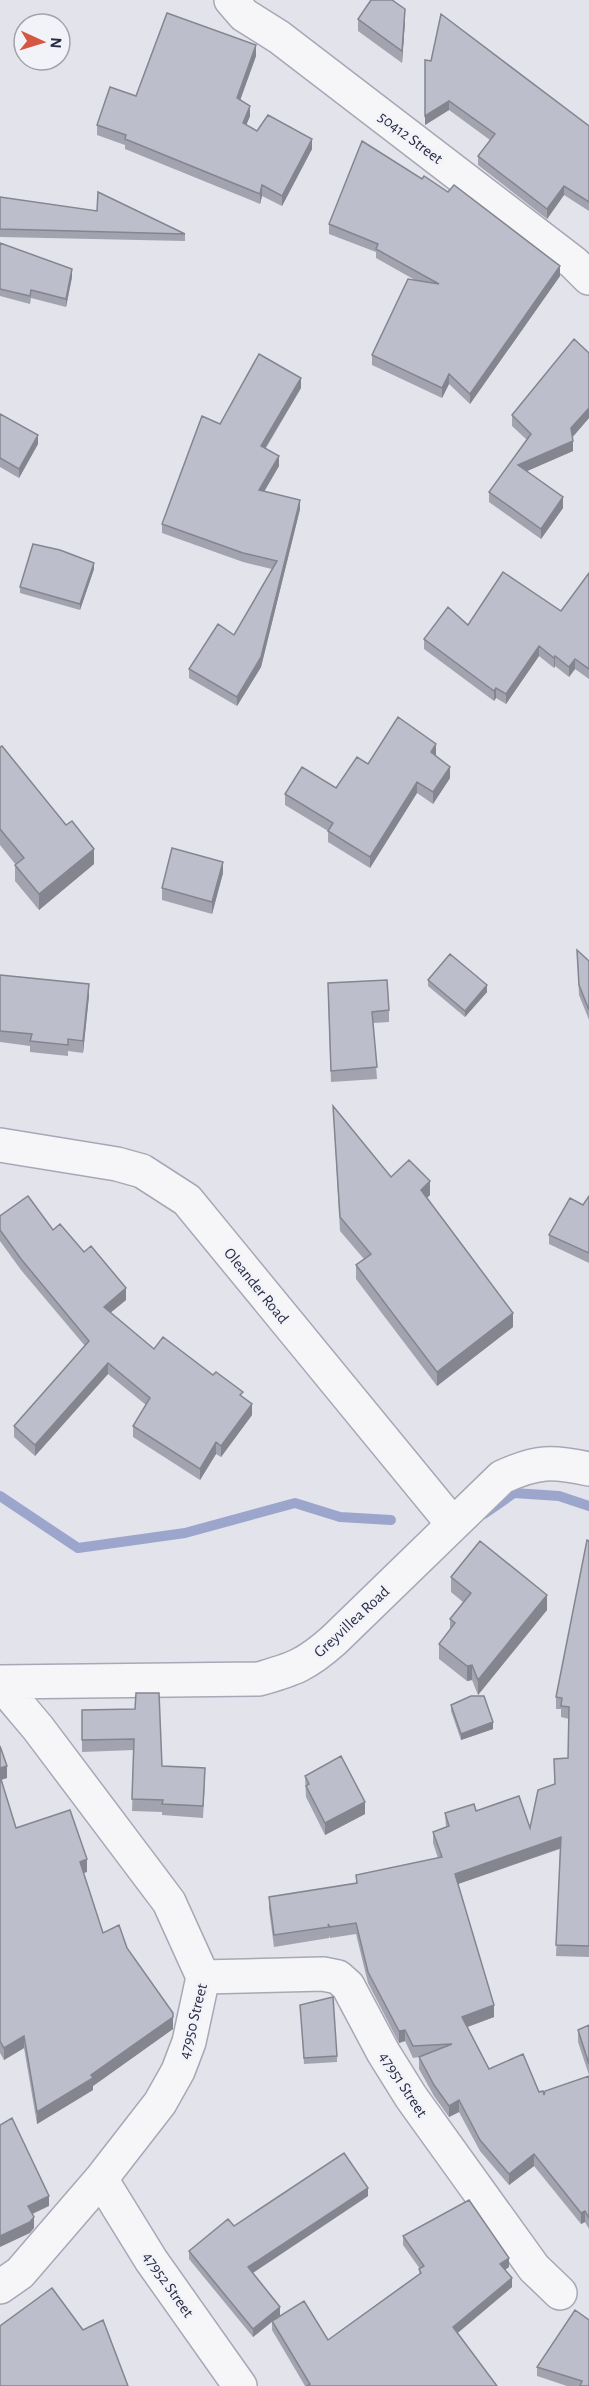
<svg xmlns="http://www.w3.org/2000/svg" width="589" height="2386" viewBox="0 0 589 2386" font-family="'Alegreya Sans',sans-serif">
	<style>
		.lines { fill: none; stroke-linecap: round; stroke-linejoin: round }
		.stream { stroke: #9ca6cd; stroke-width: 10 }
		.street-casing { stroke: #a7a8b6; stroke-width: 36 }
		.street { stroke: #f6f6f9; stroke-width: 33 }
		.wall { fill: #a2a3af }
		.shaded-wall { fill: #84858f }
		.building { fill: #bcbecc; stroke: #84858f; stroke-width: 1.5 }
		.labels { text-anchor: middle; stroke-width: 5; stroke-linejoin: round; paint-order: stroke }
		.street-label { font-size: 16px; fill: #292c45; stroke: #f2f3f8 }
	</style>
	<rect width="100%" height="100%" fill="#e2e3eb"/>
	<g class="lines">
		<path class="stream" d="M0,1496L78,1548L185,1533L295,1503L340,1517L391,1520
			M484,1514L514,1493L559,1496L589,1506"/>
		<defs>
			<path id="street" d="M231,0L244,15L279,37L574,263L589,278
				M0,1145L117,1164L142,1171L187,1200L452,1523
				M0,1682L259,1679C294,1669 306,1665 334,1640L502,1477C537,1461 552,1461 589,1469
				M0,1683L38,1728L169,1902L203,1977L189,2042L178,2071L160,2103L101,2179L20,2273L0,2287
				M203,1977L323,1974L338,1977L348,1986L383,2052L411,2097L534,2268L560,2293
				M101,2179L151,2260L240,2386"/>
		</defs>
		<use href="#street" class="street-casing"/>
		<use href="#street" class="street"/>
	</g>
	<path class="wall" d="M358,19L405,21L402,63L358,31Z
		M256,56L240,100L250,116L246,125L257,131L312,149L282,206L262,196L260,204L125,149V145L97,135V125L136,96Z
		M425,60L589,126V211L564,195L547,219L478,165V156L490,140L449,110L425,125Z
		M0,197L185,234V241L0,237Z
		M329,224L560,276L470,404L449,384L442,398L372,365V355L415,280L376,258V252L329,234Z
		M0,243L72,277L66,307L31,298L30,304L0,296Z
		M589,353V418L572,437L573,451L527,471L563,508L541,539L489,502V492L527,440L512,426V415Z
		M301,388L266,448L279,466L264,492L300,509L261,667L237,706L189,678V669L234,635L272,569L243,562L162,533V524L220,424Z
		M0,414L38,444L19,478L0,467Z
		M94,569L80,610L20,593V587Z
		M589,573V679L575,669L569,677L555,666L554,668L539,656L506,704L496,698L494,701L424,649V639L468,625L561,611Z
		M0,747L94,864L39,910L15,881V865H16L0,845Z
		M436,755L450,778L433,804L417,793L370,868L328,842V831L285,805V794L336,788L368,764Z
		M223,873L212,914L162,900V888Z
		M577,950L589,961V1020L579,995Z
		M0,975L89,996L83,1053L68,1051V1056L30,1052V1046L0,1042Z
		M428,980L487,992L465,1017L428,986Z
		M328,995L389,1010V1022L373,1023L377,1079L331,1082Z
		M333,1106L391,1177L430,1195L427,1198L513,1327L437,1386L356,1279V1265L364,1259L340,1231Z
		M589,1196V1263L549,1244V1235L583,1205Z
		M0,1216L53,1230L84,1252L126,1300L110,1313L154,1349L213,1375L243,1397L252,1415L221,1457L216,1454L200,1480L133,1437V1426L146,1405L108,1374L35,1456L14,1437V1426L85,1346L21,1270L0,1241Z
		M589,1541V1957L556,1956L560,1849L458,1884L494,2017L467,2027L489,2069L539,2092L544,2095L589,2076V2229L585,2222L581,2224L534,2166L509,2185L480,2151L459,2112L449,2117L434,2096L419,2069V2057L413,2058L405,2041L399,2043L368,1983L356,1934L330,1938L329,1936V1938L274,1947L269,1909V1897L356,1883V1875L438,1858L433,1843V1832L446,1827L445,1813L476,1811L530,1828L568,1758L569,1719L561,1717V1709H556V1697Z
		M451,1577L547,1610L478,1695L472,1680L467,1681L439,1659V1644L450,1630V1619L463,1602L451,1592Z
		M451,1705L493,1729L461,1740L451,1711Z
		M135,1709L162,1766L205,1780L203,1818L162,1815V1812L132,1811L134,1750L82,1752V1710Z
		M0,1746L7,1778L1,1780L16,1828L87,1872L83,1873L103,1933L127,1948L173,2025V2029L93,2086V2090L37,2124L24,2048L4,2060L0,2053Z
		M305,1776L365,1814L325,1835L306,1797Z
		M300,2005L337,2056V2062L304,2064Z
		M589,2025V2075L578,2042V2030Z
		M368,2196L253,2273L280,2315L328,2340L419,2274L420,2269L403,2245V2236L509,2267L505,2270L512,2287L457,2333L497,2386H305L272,2330V2322L253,2337L189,2259V2251L234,2226Z
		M589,2320V2386H567L537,2376V2367Z"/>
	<path class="shaded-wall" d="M405,9V21L402,63V51Z
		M256,45V56L237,109V98Z
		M449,101V110L425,125V116Z
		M250,106V116L243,133V123Z
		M312,139V149L282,206V196Z
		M262,185V196L260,204V194Z
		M564,186V195L547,219V209Z
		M560,266V276L470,404V394Z
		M72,269V277L66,307V299Z
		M449,374V384L442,398V388Z
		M301,378V388L261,455V446Z
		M589,408V418L571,439V428Z
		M38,435V444L19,478V469Z
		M573,441V451L518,475V465Z
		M279,456V466L259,500V490Z
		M563,497V508L541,539V529Z
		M300,500V509L261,667L237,706V697Z
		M94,563V569L80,610V604Z
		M539,646V656L506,704V694Z
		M555,656V666L554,668V658Z
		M575,659V669L569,677V667Z
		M496,688V698L494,701V691Z
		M436,744V755L431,763V752Z
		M450,767V778L433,804V792Z
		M417,782V793L370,868V857Z
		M94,849V864L39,910V894Z
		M223,862V873L212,914V902Z
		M89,984V996L83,1053V1041Z
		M487,985V992L465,1017V1011Z
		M430,1181V1195L421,1203V1190Z
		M126,1288V1300L104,1318V1307Z
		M513,1313V1327L437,1386V1372Z
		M108,1363V1374L35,1456V1445Z
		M252,1404V1415L221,1457V1446Z
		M216,1442V1454L200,1480V1469Z
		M547,1595V1610L478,1695V1680Z
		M472,1665V1680L467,1681V1666Z
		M493,1722V1729L461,1740V1734Z
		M7,1766V1778L0,1780V1768Z
		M365,1802V1814L325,1835V1823Z
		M561,1837V1848L455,1885V1874Z
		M87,1859V1872L80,1874V1862Z
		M494,2005V2017L462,2029V2017Z
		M173,2013V2029L93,2086V2090L37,2124V2112L91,2075Z
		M405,2030V2041L399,2043V2031Z
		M24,2036V2048L4,2060V2048Z
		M459,2100V2112L449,2117V2106Z
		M534,2154V2166L509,2185V2174Z
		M368,2188V2196L248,2276V2267Z
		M49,2196V2206L28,2216V2206Z
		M585,2211V2222L581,2224V2213Z
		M34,2217V2228L30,2233L0,2247V2236Z
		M509,2258V2267L500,2273V2264Z
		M512,2278V2287L453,2337V2327Z
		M280,2307V2315L253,2337V2329Z"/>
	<path class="building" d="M371,0H392L405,9L402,51L358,19Z
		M167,13L256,45L237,98L250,106L243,123L257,131L268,115L312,139L282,196L262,185L260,194L125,139L126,135L97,125L110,87L136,96Z
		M441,14L589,126V202L564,186L547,209L478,156L495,134L449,101L425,116V60L431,61Z
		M362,141L422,179L424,176L448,192L454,185L560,266L470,394L449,374L442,388L372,355L408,279L439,284L376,249L378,244L329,224Z
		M98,192L185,234L0,229V197L97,211Z
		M0,243L72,269L66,299L31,290L30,296L0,289Z
		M574,339L589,353V408L571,428L573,441L518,465L563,497L541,529L489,492L531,434L512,415Z
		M259,354L301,378L261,446L279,456L259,490L300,500L261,657L237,697L189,669L218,624L234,635L277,561L243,553L162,524L202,416L220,424Z
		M0,414L38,435L19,469L0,458Z
		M33,544L60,550L94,563L80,604L20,587Z
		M503,572L561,611L589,573V669L575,659L569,667L555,656L554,658L539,646L506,694L496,688L494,691L424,639L448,607L468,625Z
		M398,717L436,744L431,752L450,767L433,792L417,782L370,857L328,831L333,823L285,794L302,767L336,788L357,757L368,764Z
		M2,746L66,825L72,821L94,849L39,894L15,865L24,858L0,829V747Z
		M172,848L223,862L212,902L162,888Z
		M577,950L589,961V1010L579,985Z
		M450,954L487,985L465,1011L428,980Z
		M0,975L89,984L83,1041L68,1039V1045L30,1041L32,1034L0,1031Z
		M387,980L389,1010L372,1012L377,1067L331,1071L328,983Z
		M333,1106L391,1177L409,1160L430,1181L421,1190L513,1313L437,1372L356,1265L371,1254L340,1217Z
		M28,1196L53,1230L60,1224L84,1252L91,1246L126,1288L104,1307L154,1349L163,1337L213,1375L216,1372L243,1392L240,1395L252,1404L221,1446L216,1442L200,1469L133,1426L150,1398L108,1363L35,1445L14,1426L89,1341L21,1259L0,1230V1216Z
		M589,1196V1253L549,1235L570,1198L583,1205Z
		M587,1540L589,1541V1946L556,1945L561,1837L455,1874L494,2005L462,2017L489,2069L523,2054L539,2092L543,2091L544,2095L545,2091L589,2076V2218L585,2211L581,2213L534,2154L509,2174L480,2140L459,2100L449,2106L434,2085L419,2057L452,2044L413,2046L405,2030L399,2031L368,1972L356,1923L330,1927L328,1924L329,1927L274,1935L269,1897L357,1883L356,1875L442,1857L433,1832L449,1826L445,1813L474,1804L476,1811L519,1796L530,1828L538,1790L555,1784L554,1759L568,1758L569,1707L561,1706L562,1698L556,1697Z
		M480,1541L547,1595L478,1680L472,1665L467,1666L439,1644L455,1623L450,1619L471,1593L451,1577Z
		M136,1693H159L162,1766L205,1768L203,1806L162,1804L163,1800L132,1799L134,1739L82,1740V1710L135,1709Z
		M471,1696H484L493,1722L461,1734L451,1705Z
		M0,1746L7,1766L0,1768Z
		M341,1756L365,1802L325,1823L306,1786L309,1784L305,1776Z
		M0,1776L16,1828L70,1810L87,1859L80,1862L103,1933L119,1925L127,1948L173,2013V2017L91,2075L93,2078L37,2112L24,2036L4,2048L0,2041Z
		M333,1997L337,2056L304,2058L300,2005Z
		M589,2025V2064L578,2030Z
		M12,2118L49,2196L28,2206L34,2217L30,2222L0,2236V2125Z
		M344,2153L368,2188L248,2267L280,2307L253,2329L189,2251L228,2219L234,2226Z
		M469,2200L509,2258L500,2264L512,2278L453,2327L497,2386H307L310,2384L272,2321L304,2301L328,2340L421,2273L419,2269L424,2266L403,2236Z
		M52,2288L83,2330L103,2320L128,2386H0V2326Z
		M575,2310L589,2320V2386H580L582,2381L537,2367Z"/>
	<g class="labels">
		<g class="street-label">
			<text transform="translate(411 137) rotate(37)" y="6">50412 Street</text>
			<text transform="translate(257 1285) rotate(51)" y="6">Oleander Road</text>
			<text transform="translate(351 1621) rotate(-43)" y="6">Greyvillea Road</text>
			<text transform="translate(192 2021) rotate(-76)" y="6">47950 Street</text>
			<text transform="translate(404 2084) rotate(57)" y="6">47951 Street</text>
			<text transform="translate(169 2284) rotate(55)" y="6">47952 Street</text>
		</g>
	</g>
	<g transform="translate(42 42) rotate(94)"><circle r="28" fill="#f2f3f8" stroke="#a2a3b0" stroke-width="1.5"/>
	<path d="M0-4.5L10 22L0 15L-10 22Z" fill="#d55643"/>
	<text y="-9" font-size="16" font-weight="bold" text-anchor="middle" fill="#292c45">N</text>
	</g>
</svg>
